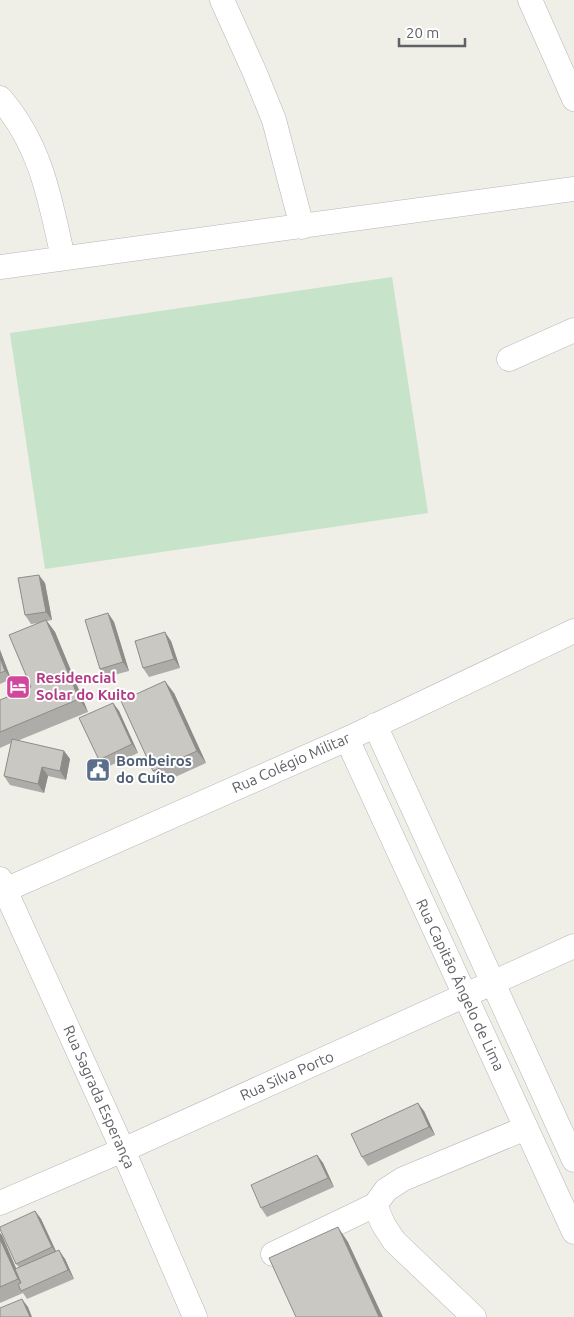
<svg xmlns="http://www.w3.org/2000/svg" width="574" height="1317" viewBox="0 0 574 1317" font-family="Ubuntu,sans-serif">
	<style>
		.green { fill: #c7e3c9 }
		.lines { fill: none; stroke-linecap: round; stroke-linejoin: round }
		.minor-casing { stroke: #b4b6ba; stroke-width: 25 }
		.minor { stroke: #fff; stroke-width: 24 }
		.wall { fill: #aeaca8 }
		.shaded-wall { fill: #8d8c88 }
		.building { fill: #cac8c3; stroke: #8d8c88 }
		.labels { text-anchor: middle; stroke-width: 4; stroke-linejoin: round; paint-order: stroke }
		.hotel-label { font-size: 15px; font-weight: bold; fill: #b23c85; stroke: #fff; text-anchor: start }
		.service-label { font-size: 15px; font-weight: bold; fill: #4e5e75; stroke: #fff; text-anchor: start }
		.street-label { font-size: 15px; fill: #5e6165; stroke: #fff }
	</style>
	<rect width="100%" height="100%" fill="#efeee7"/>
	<path class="green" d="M392,277L428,513L45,569L10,333Z"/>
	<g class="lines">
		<defs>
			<path id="minor" d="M222,0L255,73L274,120L302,227
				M530,0L574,99
				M0,98C41,145 50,199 63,258
				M0,267L574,189
				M509,359L574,330
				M375,725L574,1160
				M347,739L574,1232
				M0,879L123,1150L195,1317
				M5,890L347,739L574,631
				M0,1203L123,1150L574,946
				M273,1254L375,1205
				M474,1317L394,1241L383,1224L375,1205L386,1190L403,1179L526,1128"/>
		</defs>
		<use href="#minor" class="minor-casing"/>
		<use href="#minor" class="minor"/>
	</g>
	<path class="wall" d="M45,583L52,620L47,621L55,632L88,712L17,741L64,751L70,759L66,780L48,776L44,793L10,785L4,776L11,743L0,748V700L31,687L39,623L31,624L25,615Z
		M108,613L114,622L129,671L106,677L100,669Z
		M171,641L180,668L149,677L143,668Z
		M0,650L11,679L0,684Z
		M174,693L206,763L162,783L153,771Z
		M113,703L119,711L138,753L105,768L99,760Z
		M424,1111L435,1135L368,1166L362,1157Z
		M317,1155L323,1163L334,1187L267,1217L261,1208Z
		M35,1211L41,1219L56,1251L65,1259L74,1279L27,1299L23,1293L0,1303V1233L16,1269L19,1267L16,1264Z"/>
	<path class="shaded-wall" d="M39,575L45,583L52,620L46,612Z
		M108,613L114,622L129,671L123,662Z
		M46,620L55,632L88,712L79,699Z
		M165,632L171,641L180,668L174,659Z
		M0,650L11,679L5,671L0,658Z
		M165,681L174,693L206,763L197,751Z
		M113,703L119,711L138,753L132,744Z
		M64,751L70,759L66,780L60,771Z
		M42,767L48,776L44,793L38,784Z
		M418,1103L424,1111L435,1135L429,1127Z
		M317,1155L323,1163L334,1187L328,1178Z
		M35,1211L41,1219L58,1256L52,1247Z
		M338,1227L348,1242L383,1317H379Z
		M0,1233L2,1235L25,1289H24L18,1279L0,1239Z
		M59,1250L65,1259L74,1279L68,1270Z
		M22,1299L28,1307L32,1317H30Z"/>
	<path class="building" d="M39,575L46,612L25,615L18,578Z
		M108,613L123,662L100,669L85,620Z
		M46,620L79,699L0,732V700L31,687L9,635Z
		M165,632L174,659L143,668L135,641Z
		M0,658L5,671L0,673Z
		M165,681L197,751L153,771L121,701Z
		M113,703L132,744L99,760L79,718Z
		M12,739L64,751L60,771L42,767L38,784L4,776Z
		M418,1103L429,1127L362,1157L351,1134Z
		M317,1155L328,1178L261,1208L251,1185Z
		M35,1211L52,1247L16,1264L0,1229V1227Z
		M338,1227L379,1317H296L269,1258Z
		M0,1239L18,1279L0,1287Z
		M59,1250L68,1270L21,1291L18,1284L21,1283L15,1269Z
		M22,1299L30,1317H0V1308Z"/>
	<defs>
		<symbol id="hotel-square" viewBox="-11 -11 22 22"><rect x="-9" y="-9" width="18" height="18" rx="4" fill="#d1479c" stroke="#fff"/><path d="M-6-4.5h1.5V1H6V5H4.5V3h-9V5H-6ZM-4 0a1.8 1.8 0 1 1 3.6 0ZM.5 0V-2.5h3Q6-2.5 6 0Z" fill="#fff"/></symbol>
		<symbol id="civic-square" viewBox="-11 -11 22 22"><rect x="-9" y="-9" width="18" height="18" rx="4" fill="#5c6f8a" stroke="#fff"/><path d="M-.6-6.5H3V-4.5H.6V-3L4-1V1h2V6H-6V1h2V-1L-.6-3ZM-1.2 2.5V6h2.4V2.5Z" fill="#fff"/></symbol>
	</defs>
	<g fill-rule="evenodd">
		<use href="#hotel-square" x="4" y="673" width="28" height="28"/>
		<use href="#civic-square" x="84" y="756" width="28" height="28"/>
	</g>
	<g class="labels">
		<g class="hotel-label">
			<text x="36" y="683">Residencial<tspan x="36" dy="17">Solar do Kuito</tspan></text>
		</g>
		<g class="service-label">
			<text x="116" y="766">Bombeiros<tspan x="116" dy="17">do Cuíto</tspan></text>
		</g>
		<g class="street-label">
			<text transform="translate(291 763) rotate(-24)" y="5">Rua Colégio Militar</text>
			<text transform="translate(460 985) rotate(65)" y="5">Rua Capitão Ângelo de Lima</text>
			<text transform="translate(287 1076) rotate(-24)" y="5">Rua Silva Porto</text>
			<text transform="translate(99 1097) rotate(66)" y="5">Rua Sagrada Esperança</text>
		</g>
	</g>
	<path d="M399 38v8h66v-8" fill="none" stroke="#5e6165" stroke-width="2.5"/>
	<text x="406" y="38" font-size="15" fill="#5e6165" stroke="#ffffff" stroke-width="4" paint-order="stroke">20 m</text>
</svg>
